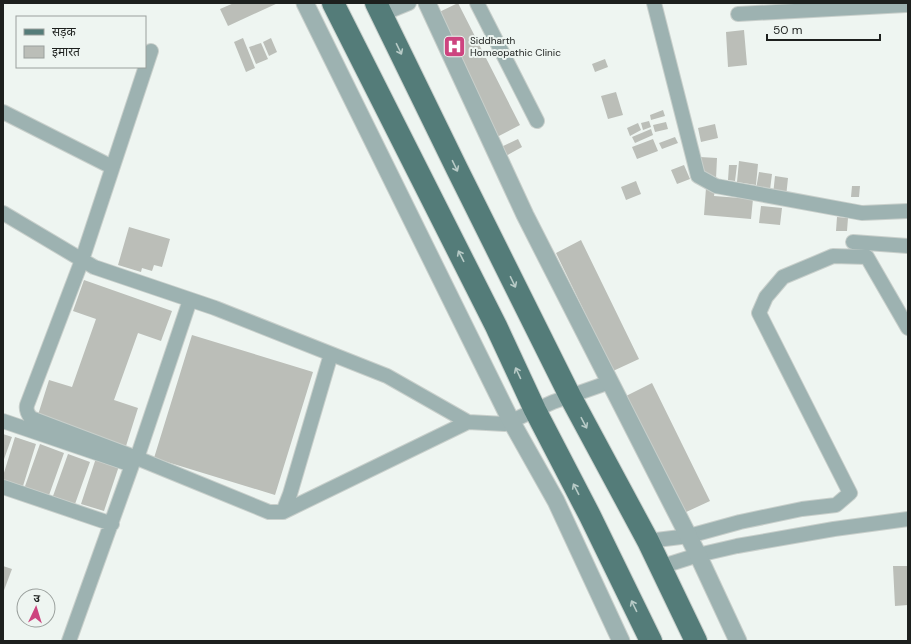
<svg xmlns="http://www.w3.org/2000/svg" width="911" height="644" viewBox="0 0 911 644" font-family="'DM Sans','Noto Sans Devanagari',sans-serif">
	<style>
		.building { fill: #bbbeb8 }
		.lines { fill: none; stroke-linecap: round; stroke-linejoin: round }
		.minor-casing { stroke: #c8cfcb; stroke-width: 16 }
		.tertiary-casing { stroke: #c8cfcb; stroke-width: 19 }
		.primary-casing { stroke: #c8cfcb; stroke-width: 24 }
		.minor { stroke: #9db2b1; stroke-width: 14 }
		.tertiary { stroke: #9db2b1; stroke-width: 17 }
		.primary { stroke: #547c79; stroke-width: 22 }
		.oneway { stroke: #b8cbc7 }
		.labels { text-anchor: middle; stroke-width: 4; stroke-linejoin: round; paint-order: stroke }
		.poi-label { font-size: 10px; fill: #1d201e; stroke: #eef5f1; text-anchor: start }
	</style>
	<rect width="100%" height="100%" fill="#eef5f1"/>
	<path class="building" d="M234,3H278L228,26L220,9Z
		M458,3L520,125L495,138L433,15Z
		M744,30L747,65L728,67L726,32Z
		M243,38L255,68L246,72L234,42Z
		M271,38L277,52L269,56L263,42Z
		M261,43L268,59L256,64L249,47Z
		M605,59L608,67L595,72L592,64Z
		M616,92L623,115L608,119L601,96Z
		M663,110L665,116L651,120L650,115Z
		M649,121L651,127L643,130L641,123Z
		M666,122L668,129L655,132L653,125Z
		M638,123L641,130L630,136L627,128Z
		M715,124L718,138L701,142L698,128Z
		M651,129L653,135L635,143L632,137Z
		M675,137L678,143L662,149L659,143Z
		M518,139L522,147L504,157L499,148Z
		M653,139L658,151L637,159L632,147Z
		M700,157L717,158L716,179L704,178Z
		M739,161L758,164L756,185L737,182Z
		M684,165L690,179L677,184L671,170Z
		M729,165H737L735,181L728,180Z
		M759,172L772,174L770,190L756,189Z
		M775,176L788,178L786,197L773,195Z
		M636,181L641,194L626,200L621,187Z
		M852,186H860L859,197H851Z
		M706,188L715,189L714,196L753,199L751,219L704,215Z
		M761,206L782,208L780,225L759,223Z
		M837,217L848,218L847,231H836Z
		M129,227L170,239L162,267L154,265L152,271L142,268L141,272L118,265Z
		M581,240L639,359L613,371L556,253Z
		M84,280L172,311L161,341L138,333L114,400L138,408L126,446L37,418L49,380L72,387L96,319L73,311Z
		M192,335L313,372L275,495L154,458Z
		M652,383L710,501L684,513L626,396Z
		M3,434L12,437L3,462Z
		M15,437L36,444L23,486L3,480V476Z
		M40,444L64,453L48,498L24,489Z
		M68,454L90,462L75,504L53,496Z
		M96,458L119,466L104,511L81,504Z
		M3,566L12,569L3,593Z
		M893,566H907L908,605L895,606Z"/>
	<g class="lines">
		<defs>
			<path id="minor" d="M477,3L537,121
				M654,3L698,176L716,186L862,213L908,211
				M382,14L409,3
				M738,14L906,5V3
				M151,51L82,260L27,405C26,410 27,413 31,418L137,458L190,300
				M3,112L112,167
				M3,213L94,267L215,308L387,376L468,422L505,424L553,402L610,382
				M853,242L908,246
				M3,421L132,465L69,641
				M137,458L269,512H283L290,494L331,354
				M3,487L112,524
				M283,512L468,422
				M648,541L689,536L740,522L802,509L836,505L850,493L759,313L766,297L783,277L833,256L867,257L908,328
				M660,567L698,555L737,546L834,529L908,519"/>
			<path id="tertiary" d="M305,3L511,421L556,501L621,641
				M427,3L525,215L698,555L738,641"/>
			<path id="primary" d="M333,3L496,326L535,410L590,516L651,641
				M376,3L457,169L570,396L648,541L696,641"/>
		</defs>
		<use href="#minor" class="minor-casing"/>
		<use href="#tertiary" class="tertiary-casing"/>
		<use href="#primary" class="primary-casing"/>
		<use href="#minor" class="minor"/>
		<use href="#tertiary" class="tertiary"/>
		<use href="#primary" class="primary"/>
	</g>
	<defs><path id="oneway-shaft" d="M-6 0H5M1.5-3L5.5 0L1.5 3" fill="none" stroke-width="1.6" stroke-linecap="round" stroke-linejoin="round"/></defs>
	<g class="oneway">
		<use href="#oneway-shaft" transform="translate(399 49) rotate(64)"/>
		<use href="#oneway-shaft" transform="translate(455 166) rotate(64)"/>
		<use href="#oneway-shaft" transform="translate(461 256) rotate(-117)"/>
		<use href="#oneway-shaft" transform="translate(513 282) rotate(64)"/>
		<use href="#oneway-shaft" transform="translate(518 373) rotate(-115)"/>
		<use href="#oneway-shaft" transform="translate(584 423) rotate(62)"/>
		<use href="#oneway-shaft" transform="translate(576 489) rotate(-117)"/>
		<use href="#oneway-shaft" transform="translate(634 606) rotate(-116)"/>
	</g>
	<defs>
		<symbol id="hospital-square" viewBox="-11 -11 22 22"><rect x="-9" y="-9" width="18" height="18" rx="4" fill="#cd447f" stroke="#eef5f1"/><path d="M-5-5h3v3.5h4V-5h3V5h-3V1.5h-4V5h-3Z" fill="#fff"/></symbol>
	</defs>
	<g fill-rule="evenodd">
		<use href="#hospital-square" x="442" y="34" width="25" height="25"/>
	</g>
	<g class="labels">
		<g class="poi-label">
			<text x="470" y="44">Siddharth<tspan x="470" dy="12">Homeopathic Clinic</tspan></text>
		</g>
	</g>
	<rect width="911" height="644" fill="none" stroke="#1d201e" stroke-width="8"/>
	<rect x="16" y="16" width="130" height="52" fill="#eef5f1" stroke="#9aa09d"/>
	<rect x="24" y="29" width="20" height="6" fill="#547c79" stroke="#9aa09d"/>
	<text x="52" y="36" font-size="12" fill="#1d201e">सड़क</text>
	<rect x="24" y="46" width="20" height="12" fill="#bbbeb8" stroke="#9aa09d"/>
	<text x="52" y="56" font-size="12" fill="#1d201e">इमारत</text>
	<g transform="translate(36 608) rotate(4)"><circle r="19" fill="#eef5f1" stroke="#9aa09d"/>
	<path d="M0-3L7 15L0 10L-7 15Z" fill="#cd447f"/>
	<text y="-6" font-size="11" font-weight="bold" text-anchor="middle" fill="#1d201e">उ</text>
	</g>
	<path d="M767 34v6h113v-6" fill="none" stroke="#1d201e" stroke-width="2"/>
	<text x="773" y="34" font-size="12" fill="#1d201e" stroke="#eef5f1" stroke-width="3" paint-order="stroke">50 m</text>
</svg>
